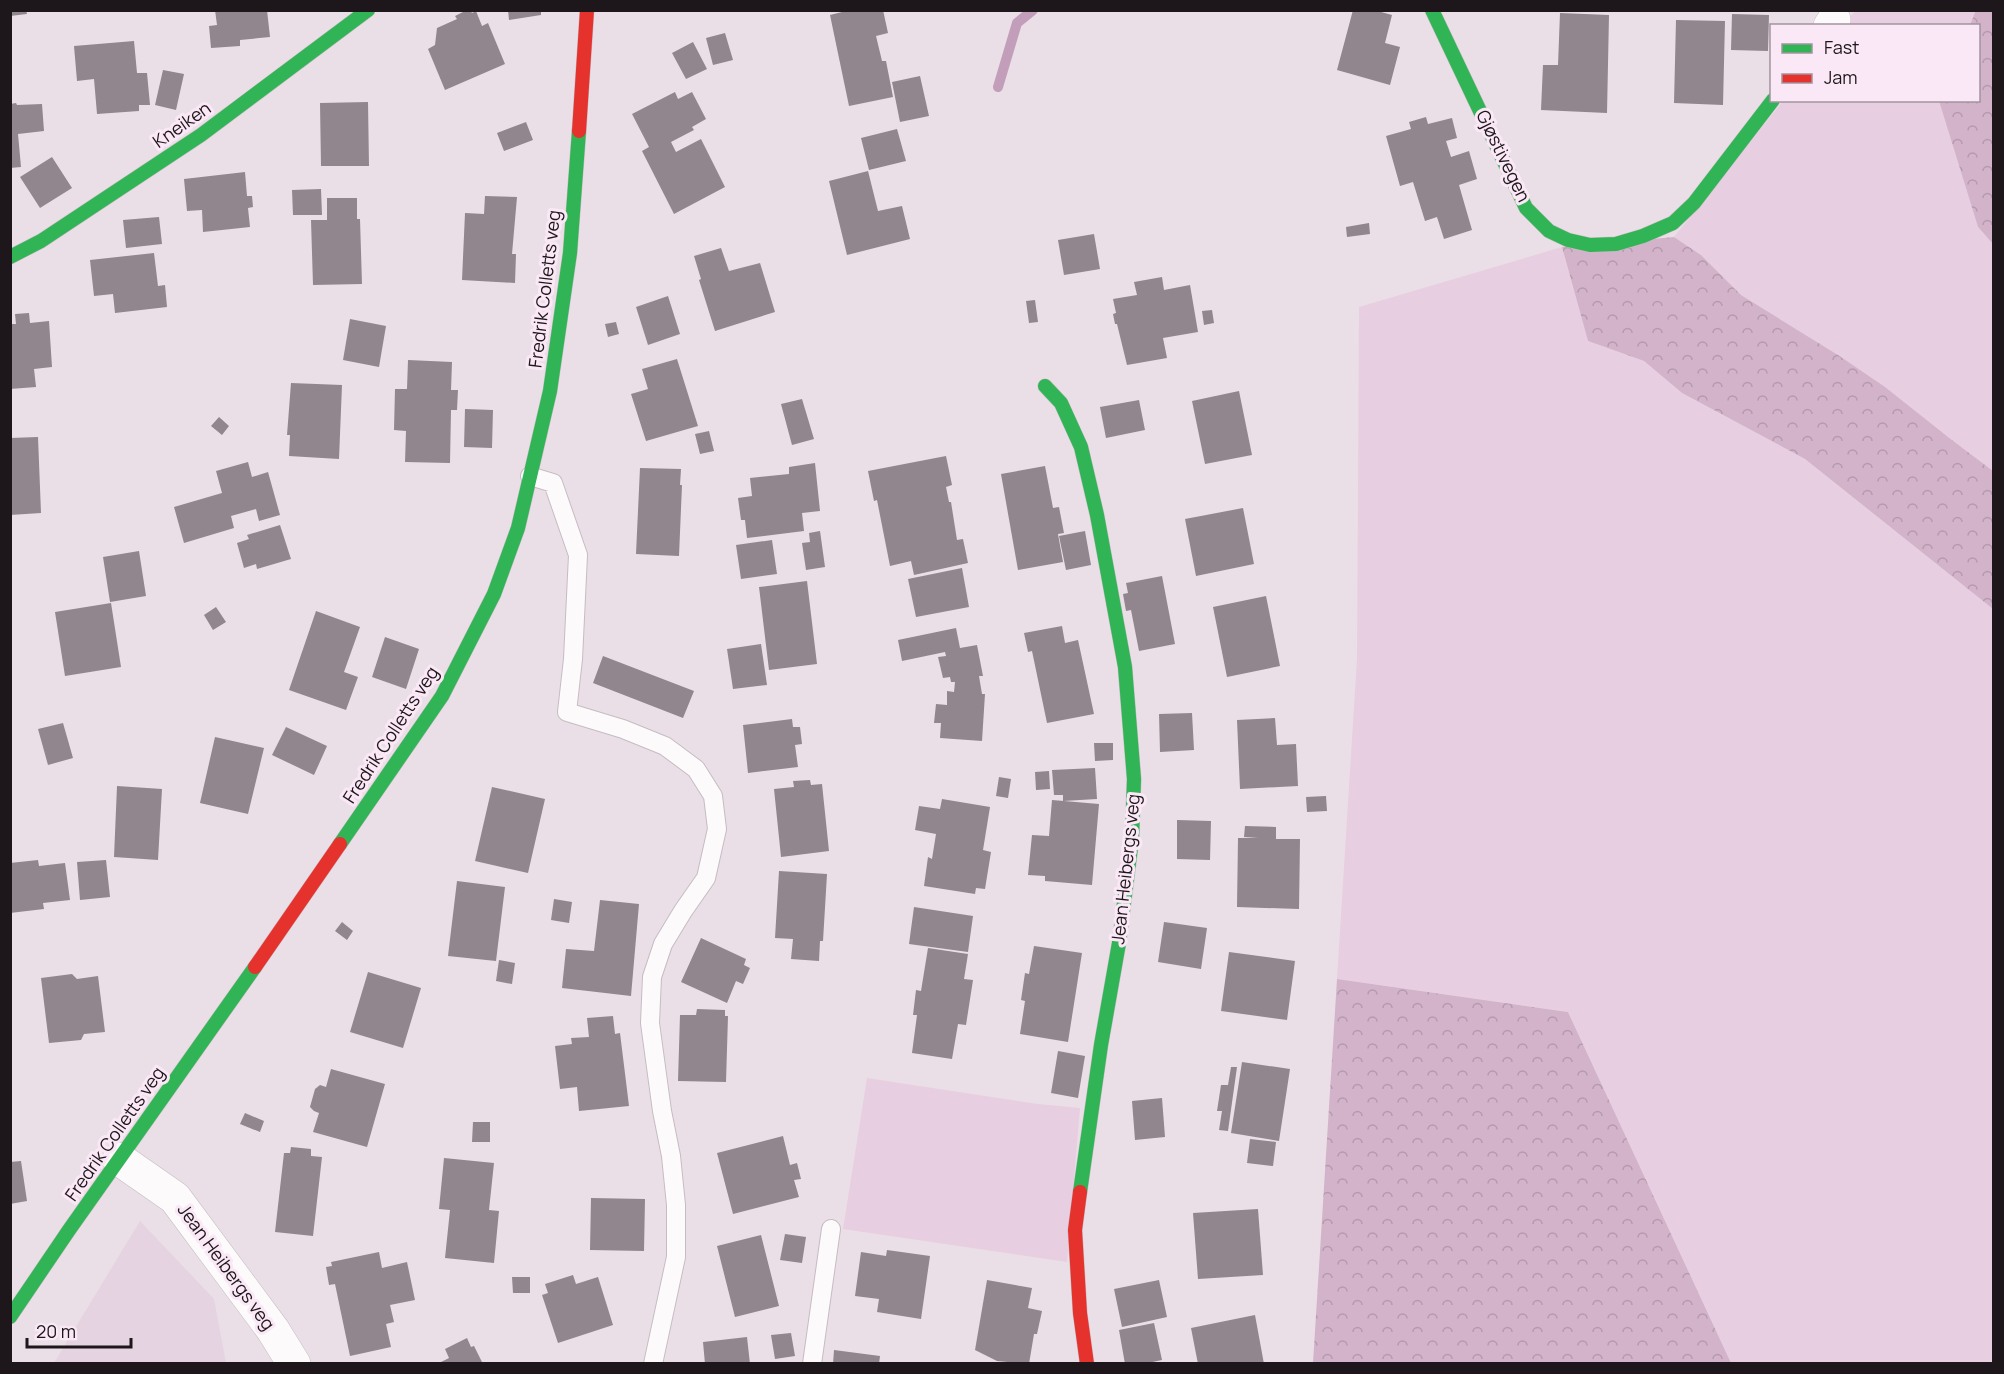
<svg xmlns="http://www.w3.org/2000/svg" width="2004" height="1374" viewBox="0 0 2004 1374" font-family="Manrope,sans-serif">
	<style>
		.built { fill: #e6d3e1 }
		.green { fill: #e8cee1 }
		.forest { fill: url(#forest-crowns) }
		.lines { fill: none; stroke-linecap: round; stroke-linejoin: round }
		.stream { stroke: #c39eba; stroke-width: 10 }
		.building { fill: #91858e }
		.lane-casing { stroke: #c5bcc2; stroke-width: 20 }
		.street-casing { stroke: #c5bcc2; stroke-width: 34 }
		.fast-casing { stroke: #c5bcc2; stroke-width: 15 }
		.jam-casing { stroke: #c5bcc2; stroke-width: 15 }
		.lane { stroke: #fcfafb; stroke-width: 18 }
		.street { stroke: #fcfafb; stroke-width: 33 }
		.fast { stroke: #30b455; stroke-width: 14 }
		.jam { stroke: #e5322d; stroke-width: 14 }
		.labels { text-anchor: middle; stroke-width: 6; stroke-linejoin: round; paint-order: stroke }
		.street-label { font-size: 18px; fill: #1d171b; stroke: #fbe8f6 }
	</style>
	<defs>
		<pattern id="forest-crowns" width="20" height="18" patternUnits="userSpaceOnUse" patternTransform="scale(1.5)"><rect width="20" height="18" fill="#d3b3ca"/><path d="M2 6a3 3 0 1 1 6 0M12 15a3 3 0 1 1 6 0" fill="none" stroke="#b599ad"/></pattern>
	</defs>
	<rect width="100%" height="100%" fill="#eadfe7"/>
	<path class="built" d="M140,1221L214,1299L226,1363H54Z"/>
	<path class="green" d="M1855,11H1976L1970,25L1843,26Z
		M1783,101H1939L1978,227L1993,244V471L1838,355L1741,295L1701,255L1674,237Z
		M1562,247L1588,341L1644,361L1682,393L1805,459L1993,609V1363H1731L1568,1012L1337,979L1357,659L1359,307Z
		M867,1078L1038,1104L1080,1108L1067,1262L843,1229Z"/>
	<path class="forest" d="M1976,10L1993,11V244L1978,227L1939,101L1978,100V26L1970,25Z
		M1674,237L1701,255L1741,295L1838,355L1885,387L1948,437L1993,471V609L1805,459L1682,393L1644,361L1588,341L1562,247Z
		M1337,979L1568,1012L1731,1363H1313Z"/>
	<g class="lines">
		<path class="stream" d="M998,87L1017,23L1033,10"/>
	</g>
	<path class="building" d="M10,10H26L27,14L10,16Z
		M215,10H267L270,37L240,40V46L211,48L209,26L217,25Z
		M467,10H470L472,13L476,11L482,26L488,23L505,64L445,90L428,49L435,45L437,28L457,19L455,16Z
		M508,10H541V15L509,20Z
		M850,10H883L888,33L876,36L882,61H886L893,97L849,106L830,15Z
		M1353,10H1374L1392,15L1385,43L1400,47L1390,85L1337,70Z
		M1560,13L1609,15L1607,113L1541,110L1543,65H1558Z
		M1732,14L1769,15L1768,51L1731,50Z
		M1676,20L1725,21L1723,105L1674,103Z
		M725,33L733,60L713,65L706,38Z
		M134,41L137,73H147L150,105H139V111L97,114L94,79L77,81L74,46Z
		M693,42L707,69L686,79L672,53Z
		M163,70L184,74L176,110L155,105Z
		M920,76L929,116L900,122L892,82Z
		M675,92L678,99L692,92L706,119L692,127L694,130L671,142L676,152L701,139L725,187L674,214L642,151L649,147L632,114Z
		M368,102L369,166H321L320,103Z
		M16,103L17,105L42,104L44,131L18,134L21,167L10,168V104Z
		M1426,117L1428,124L1452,118L1457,138L1446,141L1451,157L1469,151L1477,179L1459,185L1472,230L1444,239L1437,217L1425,221L1413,182L1400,186L1386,136L1411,129L1409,122Z
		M526,122L533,140L504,151L497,133Z
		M897,129L906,161L869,170L861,138Z
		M52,157L72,188L40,208L20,177Z
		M868,171L878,211L902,206L910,239L847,255L829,181Z
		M245,172L247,196H252L253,207L248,208L250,227L203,232L202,210L187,211L184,179Z
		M321,189L322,215H293L292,190Z
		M485,196L517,197L512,254H516L515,283L462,280L465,213L484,214Z
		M327,198H357V219H360L362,284L313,285L311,220H327Z
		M159,217L162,244L126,248L123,220Z
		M1369,223L1370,234L1347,237L1346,227Z
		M1094,234L1100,269L1064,275L1058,240Z
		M721,248L729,271L760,263L775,312L715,331L699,280L701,279L694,256Z
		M154,253L158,286L165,285L167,307L115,313L113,294L94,296L90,260Z
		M1162,277L1164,290L1190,285L1198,332L1163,338L1167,358L1127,365L1117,324H1115L1113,314L1116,313L1113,299L1137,295L1134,282Z
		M668,296L680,334L648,345L636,307Z
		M1035,300L1038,322L1029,323L1026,301Z
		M1212,310L1214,323L1204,325L1202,311Z
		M29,313L30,323L49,321L52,367L34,369L36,387L10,389V324H16L15,314Z
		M350,319L386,326L379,367L343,360Z
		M616,322L619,334L608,337L605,324Z
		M677,359L698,426L646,441L631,394L648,389L642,369Z
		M408,360L452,362L451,390H458L457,410H451L450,463L405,462L406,431L394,430L395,389H407Z
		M291,383L342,385L339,459L289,456L290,435H287Z
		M1239,391L1252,455L1205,464L1192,401Z
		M802,399L814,439L792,445L781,404Z
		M1139,400L1145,430L1106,438L1100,407Z
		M465,409L493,410L492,448L464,447Z
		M219,417L229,426L222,435L211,426Z
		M709,431L714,451L700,454L695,434Z
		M38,437L41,513L10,515V438Z
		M946,456L952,485L946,487L949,502H951L957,540L963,539L968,563L914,575L911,561L890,566L877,500L874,501L868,471Z
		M248,462L252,477L268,472L280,515L259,521L256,509L231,516L234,528L184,543L174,507L222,493L216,471Z
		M815,463L820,511L802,513L804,531L747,538L745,520H741L738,498L752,496L750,478L789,474V467Z
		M1045,466L1053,508L1059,507L1064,533L1058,534L1063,562L1018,570L1001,474Z
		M640,468L681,469L680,485H682L679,556L636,554Z
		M1243,508L1254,564L1196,576L1185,519Z
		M280,525L291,559L257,569L256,564L244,568L237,543L249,539L247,535Z
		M820,531L825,567L806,570L802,543L810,542L809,533Z
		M1085,531L1091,565L1066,570L1059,536Z
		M772,540L777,574L741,579L736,545Z
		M139,551L146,596L110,602L103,557Z
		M962,568L969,607L916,617L908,579Z
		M1162,576L1175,644L1139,651L1131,610L1126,611L1123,594L1128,593L1126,583Z
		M807,581L817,664L769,670L759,587Z
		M1266,596L1280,666L1227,677L1213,607Z
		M111,603L121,667L65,676L55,612Z
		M216,607L226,622L213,630L204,615Z
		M316,611L360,627L344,672L358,677L346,710L289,690Z
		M1062,626L1065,643L1078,640L1094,714L1047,723L1032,651L1028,652L1024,633Z
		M956,628L960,648L977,645L983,676H979L982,694H985L982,741L940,738L941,723H934L936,704L947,705V691L954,692L955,682H951L950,677L943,678L938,657L946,656L945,652L902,661L898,640Z
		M385,637L419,649L406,689L372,677Z
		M761,644L767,685L733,689L727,649Z
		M603,656L694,691L683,718L593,683Z
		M1192,713L1194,750L1160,752L1159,714Z
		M1275,718L1277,745L1296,744L1298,786L1240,789L1237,720Z
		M792,719L793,727H800L802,744L795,745L798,767L748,773L743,725Z
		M63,723L73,758L48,765L38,729Z
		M286,727L327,746L314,775L272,755Z
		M215,737L264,748L248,814L200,803Z
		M1094,743H1113V760L1095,761Z
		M1095,768L1097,799L1063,801V795H1054L1052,770Z
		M1049,771L1050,789L1036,790L1035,772Z
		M999,777L1011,779L1008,798L996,796Z
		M810,780L811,785L822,784L829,851L781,857L774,789L794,787L793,781Z
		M117,786L162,789L158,860L114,857Z
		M492,787L545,799L528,873L475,861Z
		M1326,796L1327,811L1307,812L1306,797Z
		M942,799L990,807L983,850L991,852L985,889L976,888L975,894L924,886L928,857L932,859L936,834L915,830L919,806L940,809Z
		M1052,800L1099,804L1092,885L1045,881V876L1028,875L1032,835L1049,836Z
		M1177,820L1211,821L1210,860L1177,859Z
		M1245,826L1276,827V839H1300L1299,909L1237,907L1238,838H1258L1244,837Z
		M38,860L39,866L65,863L70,900L43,903L44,909L10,913V863Z
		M106,860L110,897L80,900L77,862Z
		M779,871L827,874L823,941H820L819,961L791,959L793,939L775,938Z
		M457,881L505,887L496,961L448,956Z
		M554,899L572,902L569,923L551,920Z
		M600,900L639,904L631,996L562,988L566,949L594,951Z
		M914,907L973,916L968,952L909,944Z
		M342,922L353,931L347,940L335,931Z
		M1164,922L1207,928L1201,969L1158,962Z
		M701,938L746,959L744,965L750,968L743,984L736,981L727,1003L681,982Z
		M1034,946L1082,953L1068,1042L1020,1034L1025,1001L1021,1000L1025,973L1029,974Z
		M928,948L968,954L964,979L973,980L966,1025L958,1024L952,1059L912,1053L917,1015H913L916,990L921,991Z
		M1229,952L1295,961L1287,1020L1221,1011Z
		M499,960L515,963L512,984L496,981Z
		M368,972L421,988L403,1048L350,1032Z
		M72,974L77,979L98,976L105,1032L84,1034L81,1040L49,1043L41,978Z
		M697,1009L725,1010V1016H728L726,1082L678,1081L680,1015H696Z
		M613,1016L615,1034L620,1033L629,1106L579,1111L577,1087L560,1089L555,1046L572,1044L571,1038L589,1037L587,1018Z
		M1058,1051L1085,1056L1078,1098L1051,1093Z
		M1242,1062L1290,1069L1279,1141L1231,1133Z
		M1231,1067H1237L1228,1131L1219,1130L1222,1111H1217L1221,1085H1228Z
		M331,1069L385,1084L367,1147L313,1132L319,1113L314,1111L310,1107L315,1089L320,1085L326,1087Z
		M1162,1098L1165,1137L1135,1140L1132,1101Z
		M245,1113L264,1121L260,1132L240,1124Z
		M473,1122H490V1142H472Z
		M783,1136L790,1165L797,1163L801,1179L794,1180L799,1197L733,1214L717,1153Z
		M1250,1139L1276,1142L1273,1166L1247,1163Z
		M291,1147L311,1149V1156L322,1157L313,1236L275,1232L284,1153H290Z
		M444,1158L494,1163L489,1210L499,1211L494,1263L445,1258L450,1210L439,1209Z
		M21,1161L27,1201L10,1204V1162Z
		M591,1198L645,1199L644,1251L590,1250Z
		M1258,1209L1263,1275L1198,1279L1193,1213Z
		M785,1234L806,1237L802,1263L780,1260Z
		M761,1235L779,1306L735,1317L717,1246Z
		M887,1250L930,1256L921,1319L877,1312L879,1299L855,1296L861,1252L886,1256Z
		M379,1252L382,1268L407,1262L415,1300L390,1305L394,1322L386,1324L391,1347L350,1356L335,1284L329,1285L326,1267L332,1266L331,1262Z
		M573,1275L576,1284L598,1277L613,1325L558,1343L542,1295L548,1293L545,1284Z
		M512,1277H530V1293H513Z
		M987,1280L1032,1288L1028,1308L1042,1311L1037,1334H1034L1029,1364L997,1361L975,1350Z
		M1159,1280L1167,1317L1122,1327L1114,1289Z
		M1255,1315L1264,1364H1198L1191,1328Z
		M1154,1323L1162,1360L1143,1364H1125L1119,1330Z
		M791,1333L795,1356L775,1359L771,1335Z
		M747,1337L750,1364H705L703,1342Z
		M467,1338L471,1347L474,1346L483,1364H437L449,1358L445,1349Z
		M834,1350L880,1356L879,1364H833Z"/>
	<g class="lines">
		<defs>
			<path id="lane" d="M530,476L553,483L578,555L573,659L567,712L623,729L665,746L696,769L713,796L717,829L706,878L683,911L663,944L652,977L650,1023L662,1111L671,1156L676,1205V1257L653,1364
				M812,1364L831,1229"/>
			<path id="street" d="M1830,26L1834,20
				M119,1159L175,1198L273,1330L294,1364"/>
			<path id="fast" d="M1432,10L1526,208L1549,231L1568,240L1590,245L1616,244L1643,236L1673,223L1694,203L1773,100
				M10,257L41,241L201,135L368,10
				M1045,386L1061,403L1081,447L1097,515L1125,667L1134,779L1132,839L1119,943L1101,1045L1080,1192
				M340,844L442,696L494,594L518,528L550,391L570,253L579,131
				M10,1317L69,1230L255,967"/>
			<path id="jam" d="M579,131L587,10
				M255,967L340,844
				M1080,1192L1075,1230L1080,1313L1087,1364"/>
		</defs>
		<use href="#lane" class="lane-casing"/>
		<use href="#street" class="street-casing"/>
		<use href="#fast" class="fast-casing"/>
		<use href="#jam" class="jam-casing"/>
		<use href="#lane" class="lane"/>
		<use href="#street" class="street"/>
		<use href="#fast" class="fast"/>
		<use href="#jam" class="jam"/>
	</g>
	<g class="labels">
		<g class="street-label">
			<text transform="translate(182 125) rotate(-35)" y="6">Kneiken</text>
			<text transform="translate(1503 156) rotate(64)" y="6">Gjøstivegen</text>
			<text transform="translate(545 289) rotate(-83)" y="6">Fredrik Colletts veg</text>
			<text transform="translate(391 735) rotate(-57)" y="6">Fredrik Colletts veg</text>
			<text transform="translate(1126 869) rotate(-84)" y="6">Jean Heibergs veg</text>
			<text transform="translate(115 1134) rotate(-55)" y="6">Fredrik Colletts veg</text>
			<text transform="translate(226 1267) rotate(54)" y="6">Jean Heibergs veg</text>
		</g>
	</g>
	<rect width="2004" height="1374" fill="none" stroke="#1d171b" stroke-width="24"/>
	<rect x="1770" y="24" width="210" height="78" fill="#fbe8f6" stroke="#a2949e" stroke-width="1.5"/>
	<rect x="1782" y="44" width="30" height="9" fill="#30b455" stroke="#a2949e" stroke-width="1.5"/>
	<text x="1824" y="54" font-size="18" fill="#1d171b">Fast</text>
	<rect x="1782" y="74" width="30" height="9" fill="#e5322d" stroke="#a2949e" stroke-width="1.5"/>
	<text x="1824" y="84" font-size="18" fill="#1d171b">Jam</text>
	<path d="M27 1338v9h104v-9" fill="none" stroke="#1d171b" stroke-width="3"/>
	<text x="36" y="1338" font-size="18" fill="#1d171b" stroke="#fbe8f6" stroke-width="4.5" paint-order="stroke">20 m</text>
</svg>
